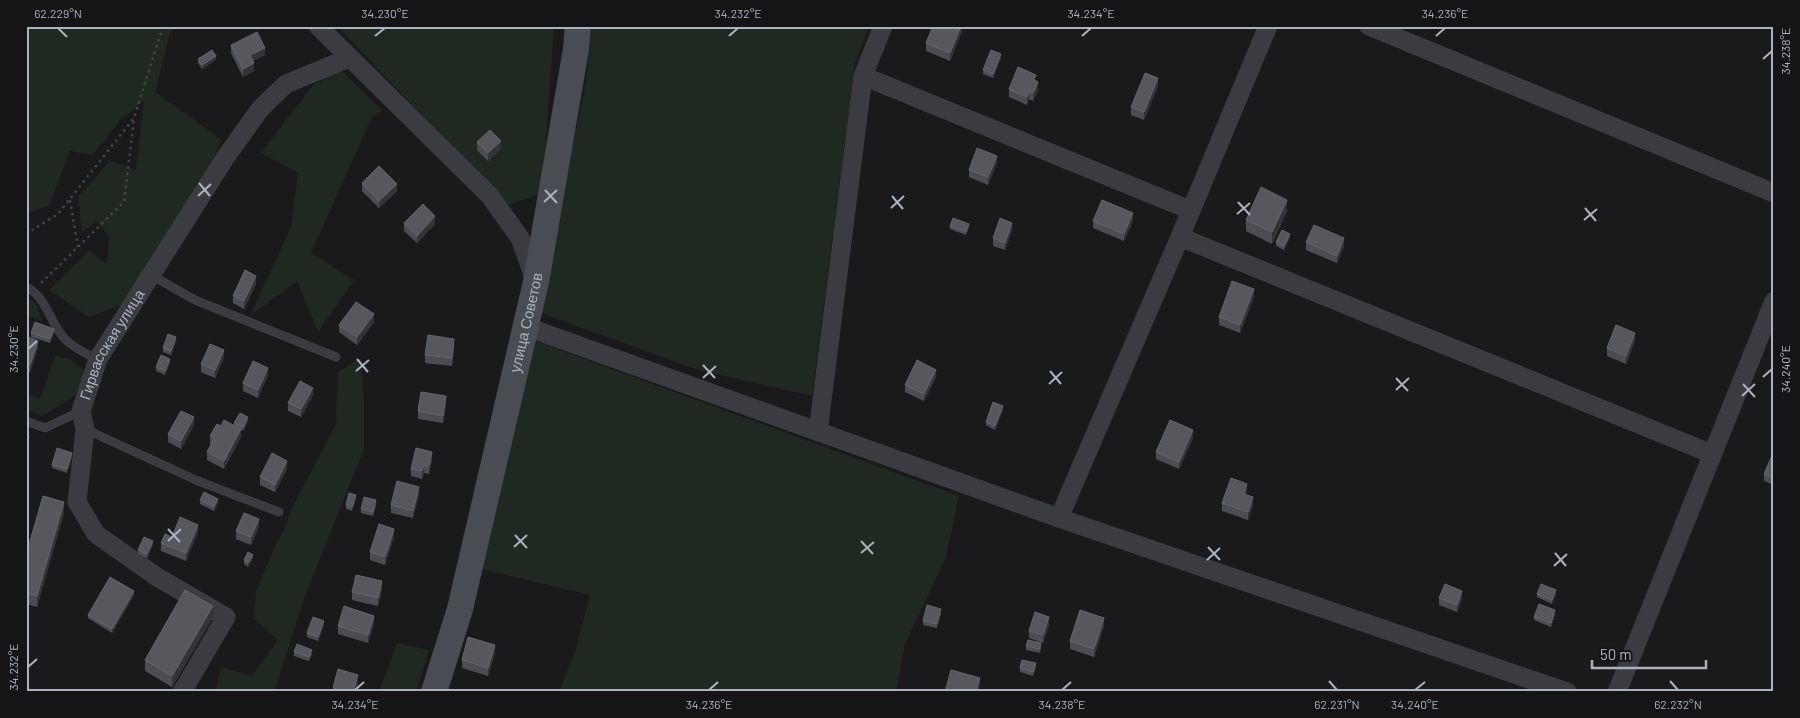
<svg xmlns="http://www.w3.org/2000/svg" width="1800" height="718" viewBox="0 0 1800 718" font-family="Barlow,sans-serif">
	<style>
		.green { fill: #202921 }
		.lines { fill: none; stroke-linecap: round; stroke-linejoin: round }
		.path { stroke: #414449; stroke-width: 2.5; stroke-dasharray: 2.5 4; stroke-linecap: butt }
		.lane { stroke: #3b3c42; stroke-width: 9 }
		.street { stroke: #3b3c42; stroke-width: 19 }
		.secondary { stroke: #494c52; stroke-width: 26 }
		.wall { fill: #4b4d52 }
		.shaded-wall { fill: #333438 }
		.building { fill: #56585e; stroke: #63666c }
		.ticks { fill: none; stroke: #acb2bd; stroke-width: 2 }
		.labels { text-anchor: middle; stroke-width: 5; stroke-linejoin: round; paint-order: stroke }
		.street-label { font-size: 15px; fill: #acb2bd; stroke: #151518 }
		.neatline { fill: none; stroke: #acb2bd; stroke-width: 2 }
		.ticks-label { font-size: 12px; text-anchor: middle; fill: #acb2bd }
	</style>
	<rect width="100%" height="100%" fill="#1a1a1d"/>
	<path class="green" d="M26,26H178L170,32L155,92L222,140L187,212L126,303L89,317L49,290L89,251L107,264L109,236L96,222L82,232L78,197L110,161L136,170L144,101L121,119L93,155L70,151L49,205L26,214Z
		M337,26H554L542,193L508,205Z
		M592,26H869L855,63L812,396L698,370L538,312L586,82Z
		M341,70L382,110L372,117L311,253L354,280L318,332L297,281L250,316L291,227L298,173L261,153L313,85Z
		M26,298L35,302L42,321L26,315Z
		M535,341L959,496L946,557L905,644L896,692H559L576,649L590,595L478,568Z
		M55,356L70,359L87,373L81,392L42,416L26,409V393L40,399Z
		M361,358L364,399V449L305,596L274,692H215L222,667L252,676L278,640L254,619L256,591L274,549L285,528L291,510L336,424L338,372Z
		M397,643L429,650L416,692H379Z"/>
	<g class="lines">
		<path class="path" d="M26,28L27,26
			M70,200L78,247
			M26,234L58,214L134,118L163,26
			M41,283L124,202L134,119"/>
		<path class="lane" d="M151,275L195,300L336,357
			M26,287C47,297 50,323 64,338C73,348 86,354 98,359
			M26,421L45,428L81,411
			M85,429L198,481L279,512"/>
		<g class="street">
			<path d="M318,26L490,196L520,238L535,280"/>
			<path d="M1369,26L1774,193"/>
			<path d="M863,76L1190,210"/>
			<path d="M1180,237L1712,454"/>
			<path d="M524,326L1059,518L1567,692"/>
			<path d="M818,432L863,76L883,26"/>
			<path d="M1059,518L1180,237L1268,26"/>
			<path id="s1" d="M182,692L226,617L157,577L96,534L77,502L85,429L81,411L98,359L225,158L260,109L286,84L349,58"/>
			<path d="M1617,692L1774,301"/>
		</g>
		<path class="secondary" id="s2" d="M434,692L460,609L536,282L576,49L578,26"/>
	</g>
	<path class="wall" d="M962,26V31L950,61L926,51V43Z
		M231,45L265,55L253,61L254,71L243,77L231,53Z
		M1001,58L993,78L983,74V70Z
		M198,59L216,60L202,69L198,63Z
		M1036,81L1038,90L1033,101L1029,99L1027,105L1009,97V89Z
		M1158,86L1144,120L1131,115V107Z
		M477,142L501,149L488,161L477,150Z
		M997,163L988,185L969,177V170Z
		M362,183L397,191L379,208L362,191Z
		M1287,211L1272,244L1246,231V220Z
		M1093,221H1133L1124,241L1093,228Z
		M404,223L435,224L417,243L404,231Z
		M950,226L969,227L966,235L950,229Z
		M1012,230L1005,250L993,246V238Z
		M1290,237L1284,250L1276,246V242Z
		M1306,242L1344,246L1337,263L1306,250Z
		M256,284L244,309L233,303V296Z
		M1254,297L1240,333L1219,325V317Z
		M374,322L357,345L339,332V325Z
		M31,333H54L50,343L31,337Z
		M26,336L38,348L30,372L26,371Z
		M176,341L171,355L163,352V348Z
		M1635,341L1626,364L1607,356V348Z
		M454,346L452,366L425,363V355Z
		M224,357L215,378L201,372V364Z
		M170,363L165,375L156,371V367Z
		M268,375L258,398L243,391V383Z
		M936,377L924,401L905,392V385Z
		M313,395L301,417L288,411V403Z
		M446,404L443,423L418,419V411Z
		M1003,410L995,430L986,425V422Z
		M248,421L243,431L241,430V437L224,469L207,460V452L211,445L210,444V436L221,426H234V423Z
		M194,425L181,449L168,442V434Z
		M1193,438L1179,469L1156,459V452Z
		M1774,451V485L1764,481V474Z
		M72,457L67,473L52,468V465Z
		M432,460L429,474L424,473L422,479L411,476V469Z
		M287,469L275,492L260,485V477Z
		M1247,492L1246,495L1253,505L1248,520L1222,511V503Z
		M419,495L413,518L391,513V505Z
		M356,499L352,511L346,509V505Z
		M200,500L218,503L214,511L200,504Z
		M376,504L373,516L361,513V509Z
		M64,513L37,607L26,604V555Z
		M259,527L251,545L236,539V531Z
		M198,532L186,561L161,551V543L172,537Z
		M394,537L385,565L370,560V552Z
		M153,545L147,558L138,554V550Z
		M253,559L248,567L244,564V560Z
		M382,589L378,606L352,600V592Z
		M1537,594H1556L1552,604L1537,597Z
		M134,595L112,633L88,618V615Z
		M1439,598L1462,599L1457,612L1439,605Z
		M941,613L937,628L923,625V621Z
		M1555,614L1551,627L1534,620V617Z
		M213,617L172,687L145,671V660Z
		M374,623L368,643L338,634V626Z
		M324,625L318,641L307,637V633Z
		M1049,625L1043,643L1029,638V631Z
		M1104,626L1094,657L1070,649V641Z
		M1026,646L1041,647L1040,653L1026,650Z
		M294,652L312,654L309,661L294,656Z
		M495,653L488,676L462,668V660Z
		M1036,667L1033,676L1020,672V668Z
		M358,683L356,692H333V688Z"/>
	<path class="shaded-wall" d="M961,26H962V31L950,61V53Z
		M265,48V55L250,63V55Z
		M1001,54V58L993,78V74Z
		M216,56V60L202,69V65Z
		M254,63V71L243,77V69Z
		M1158,78V86L1144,120V112Z
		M1038,82V90L1033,101V93Z
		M1029,91V99L1027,105V97Z
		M501,141V149L488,161V153Z
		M997,156V163L988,185V177Z
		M397,184V191L379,208V201Z
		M1287,200V211L1272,244V232Z
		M1133,213V221L1124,241V234Z
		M435,216V224L417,243V236Z
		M1012,223V230L1005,250V243Z
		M969,224V227L966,235V232Z
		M1290,234V237L1284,250V246Z
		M1344,238V246L1337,263V256Z
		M256,276V284L244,309V301Z
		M1254,289V297L1240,333V325Z
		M374,314V322L357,345V337Z
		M54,329V333L50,343V339Z
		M1635,333V341L1626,364V356Z
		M176,337V341L171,355V351Z
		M454,339V346L452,366V358Z
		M38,341V348L30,372V365Z
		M224,350V357L215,378V370Z
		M170,359V363L165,375V371Z
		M268,368V375L258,398V390Z
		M936,370V377L924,401V394Z
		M313,388V395L301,417V409Z
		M446,396V404L443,423V416Z
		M1003,406V410L995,430V426Z
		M194,417V425L181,449V441Z
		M248,417V421L243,431V428Z
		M241,429V437L224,469V461Z
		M1193,430V438L1179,469V462Z
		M432,452V460L429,474V466Z
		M72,453V457L67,473V469Z
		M287,461V469L275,492V485Z
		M424,465V473L422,479V471Z
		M1247,484V492L1244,502V494Z
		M419,487V495L413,518V511Z
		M356,495V499L352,511V507Z
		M1253,497V505L1248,520V512Z
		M218,499V503L214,511V507Z
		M64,502V513L37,607V596Z
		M259,519V527L251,545V537Z
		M198,525V532L186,561V553Z
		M394,529V537L385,565V557Z
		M153,541V545L147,558V554Z
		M253,555V559L248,567V563Z
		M382,581V589L378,606V598Z
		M1556,590V594L1552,604V600Z
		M134,591V595L112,633V629Z
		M1462,591V599L1457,612V605Z
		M213,606V617L172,687V676Z
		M941,609V613L937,628V624Z
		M1555,610V614L1551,627V623Z
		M374,616V623L368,643V635Z
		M1049,617V625L1043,643V635Z
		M1104,618V626L1094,657V649Z
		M324,621V625L318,641V637Z
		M495,645V653L488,676V668Z
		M358,675V683L356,692H353Z
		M980,678V685L978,692H976Z"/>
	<path class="building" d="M933,26H961L950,53L926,43Z
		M257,32L265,48L250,55L254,63L243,69L231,45Z
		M212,50L216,56L202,65L198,59Z
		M991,50L1001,54L993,74L983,70Z
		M1018,67L1036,75L1034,80L1038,82L1033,93L1029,91L1027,97L1009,89Z
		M1145,73L1158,78L1144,112L1131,107Z
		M490,130L501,141L488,153L477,142Z
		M977,148L997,156L988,177L969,170Z
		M379,166L397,184L379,201L362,183Z
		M1261,187L1287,200L1272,232L1246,220Z
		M1102,200L1133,213L1124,234L1093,221Z
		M423,204L435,216L417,236L404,223Z
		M953,218L969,224L966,232L950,226Z
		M1000,218L1012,223L1005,243L993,238Z
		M1314,225L1344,238L1337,256L1306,242Z
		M1282,230L1290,234L1284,246L1276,242Z
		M245,270L256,276L244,301L233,296Z
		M1232,281L1254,289L1240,325L1219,317Z
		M356,302L374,314L357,337L339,325Z
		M35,322L54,329L50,339L31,333Z
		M1616,325L1635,333L1626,356L1607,348Z
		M168,334L176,337L171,351L163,348Z
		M428,335L454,339L452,358L425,355Z
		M26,336L38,341L30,365L26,364Z
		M210,344L224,350L215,370L201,364Z
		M161,355L170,359L165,371L156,367Z
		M917,360L936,370L924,394L905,385Z
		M253,361L268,368L258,390L243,383Z
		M300,381L313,388L301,409L288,403Z
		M421,392L446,396L443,416L418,411Z
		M993,402L1003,406L995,426L986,422Z
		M181,411L194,417L181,441L168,434Z
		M240,413L248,417L243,428L234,423Z
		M224,420L241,429L224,461L207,452L214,439L210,436L217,424L221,426Z
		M1170,420L1193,430L1179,462L1156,452Z
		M26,435L29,436L27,445H26Z
		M57,448L72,453L67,469L52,465Z
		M416,448L432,452L429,466L424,465L422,471L411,469Z
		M1774,451V478L1764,474Z
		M272,453L287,461L275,485L260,477Z
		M1231,478L1247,484L1244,494L1253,497L1248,512L1222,503Z
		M397,481L419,487L413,511L391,505Z
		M204,492L218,499L214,507L200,500Z
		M349,493L356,495L352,507L346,505Z
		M43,496L64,502L37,596L26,593V555Z
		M364,497L376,500L373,512L361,509Z
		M244,513L259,519L251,537L236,531Z
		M180,517L198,525L186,553L161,543L165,534L172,537Z
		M379,524L394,529L385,557L370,552Z
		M144,537L153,541L147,554L138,550Z
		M248,552L253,555L248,563L244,560Z
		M356,575L382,581L378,598L352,592Z
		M110,577L134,591L112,629L88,615Z
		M1445,584L1462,591L1457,605L1439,598Z
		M1541,584L1556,590L1552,600L1537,594Z
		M185,590L213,606L172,676L145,660Z
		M1539,604L1555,610L1551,623L1534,617Z
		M927,605L941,609L937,624L923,621Z
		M344,606L374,616L368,635L338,626Z
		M1080,610L1104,618L1094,649L1070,641Z
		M1035,612L1049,617L1043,635L1029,631Z
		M313,617L324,621L318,637L307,633Z
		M468,637L495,645L488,668L462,660Z
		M1028,640L1041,643L1040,649L1026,646Z
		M297,644L312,650L309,657L294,652Z
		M1022,660L1036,663L1033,672L1020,668Z
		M338,669L358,675L353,692H347L333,688Z
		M951,670L980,678L976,692H945Z"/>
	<path class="ticks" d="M58,28L67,37M375,36L385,28M729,36L738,28M1082,36L1091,28M1436,36L1445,28M1763,59L1772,51M199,183L210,196M545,190L557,203M198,196L211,184M892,196L903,209M544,202L557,190M1238,202L1250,215M891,208L904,196M1585,208L1596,221M1237,214L1250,203M1584,220L1597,209M28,349L37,341M357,359L368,372M703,365L715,378M356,371L369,360M1050,371L1061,384M1763,377L1772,369M703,378L716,366M1396,378L1408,391M1049,384L1062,372M1743,384L1755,397M1396,390L1409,378M1742,396L1755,384M168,529L180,542M515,535L527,548M168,541L181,529M861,541L873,554M514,547L527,535M1208,547L1220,560M861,553L874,542M1555,553L1566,566M1207,560L1220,548M1554,566L1567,554M28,667L37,659M1329,681L1337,690M1670,681L1678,690M355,690L364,682M709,690L718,682M1062,690L1071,682M1415,690L1425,682"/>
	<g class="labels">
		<g class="street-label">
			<text dy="5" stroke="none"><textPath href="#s2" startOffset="381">улица Советов</textPath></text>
			<text dy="5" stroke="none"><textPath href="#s1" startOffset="444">Гирвасская улица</textPath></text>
		</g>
	</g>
	<rect width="1800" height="718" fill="none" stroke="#151518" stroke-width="55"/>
	<path d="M1592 660v8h114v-8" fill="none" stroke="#acb2bd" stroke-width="2.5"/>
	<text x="1600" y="660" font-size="15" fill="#acb2bd" stroke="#151518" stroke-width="4" paint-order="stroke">50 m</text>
	<rect x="28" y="28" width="1744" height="662" class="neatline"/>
	<g class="ticks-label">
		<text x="58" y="18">62.229°N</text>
		<text x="385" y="18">34.230°E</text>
		<text x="738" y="18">34.232°E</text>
		<text x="1091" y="18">34.234°E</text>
		<text x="1445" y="18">34.236°E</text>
		<text transform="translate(1786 51) rotate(-90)" y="4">34.238°E</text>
		<text transform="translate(14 349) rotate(-90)" y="4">34.230°E</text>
		<text transform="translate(1786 369) rotate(-90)" y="4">34.240°E</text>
		<text transform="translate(14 667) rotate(-90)" y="4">34.232°E</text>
		<text x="355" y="709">34.234°E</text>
		<text x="709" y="709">34.236°E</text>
		<text x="1062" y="709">34.238°E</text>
		<text x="1337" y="709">62.231°N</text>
		<text x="1415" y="709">34.240°E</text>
		<text x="1678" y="709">62.232°N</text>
	</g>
</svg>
